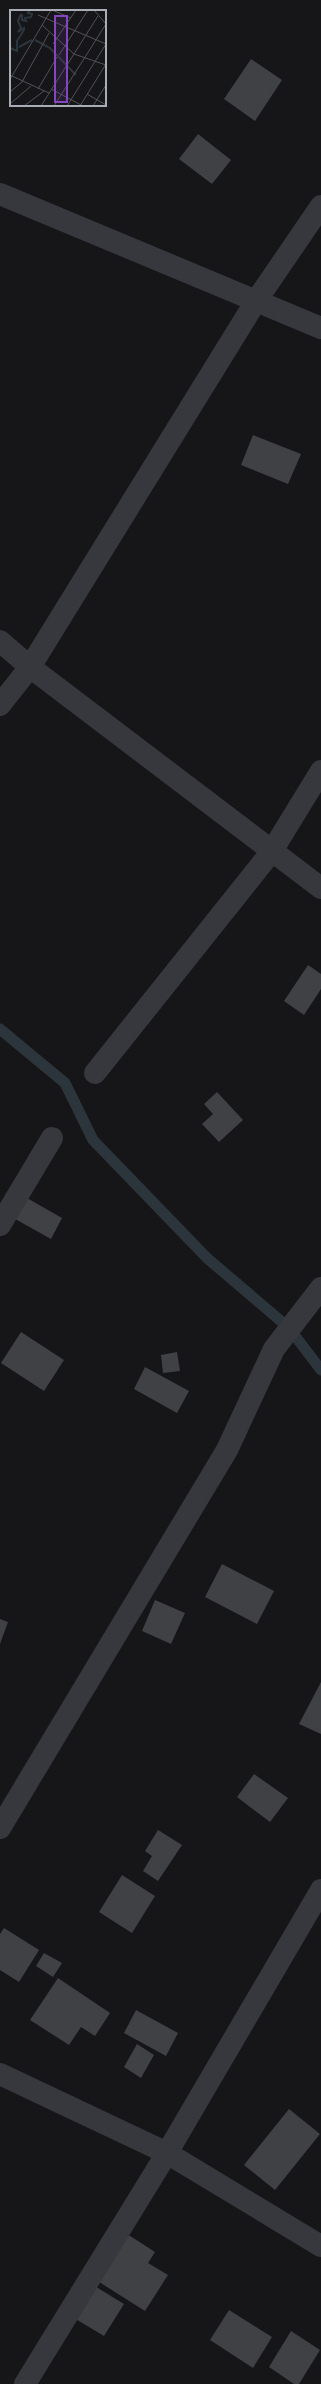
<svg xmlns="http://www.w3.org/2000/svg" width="321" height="2384" viewBox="0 0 321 2384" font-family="Inter,sans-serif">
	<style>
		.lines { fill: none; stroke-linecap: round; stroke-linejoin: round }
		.stream { stroke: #2c353c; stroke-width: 11 }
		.building { fill: #404145 }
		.minor { stroke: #37383d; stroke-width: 22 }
		.inset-river { fill: none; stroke: #2c353c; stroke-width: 2 }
		.inset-road { fill: none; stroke: #505258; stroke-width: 1 }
		.view { fill: #8446be; fill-opacity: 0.15; stroke: #8446be; stroke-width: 2 }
		.inset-edge { fill: none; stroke: #a8adb8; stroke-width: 2 }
	</style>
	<rect width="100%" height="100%" fill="#161618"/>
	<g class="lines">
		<path class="stream" d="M0,1029L65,1083L93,1140L207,1258L289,1328L321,1370"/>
	</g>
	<path class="building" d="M251,59L282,80L255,121L224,99Z
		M198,134L231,160L212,184L179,159Z
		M253,435L301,454L288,484L241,465Z
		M308,965L321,974V989L304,1015L284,1001Z
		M217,1092L243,1120L219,1142L202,1124L213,1114L204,1104Z
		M20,1194L62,1218L51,1239L8,1215Z
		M21,1332L64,1360L44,1391L1,1363Z
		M177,1352L180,1371L163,1373L161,1355Z
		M145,1367L189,1391L177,1413L134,1389Z
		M222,1564L274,1591L257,1624L205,1597Z
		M155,1600L185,1613L171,1644L142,1631Z
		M0,1619L8,1622L0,1644Z
		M321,1682V1734L299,1724Z
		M254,1774L288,1798L270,1822L237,1797Z
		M158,1830L182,1845L158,1881L143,1871L152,1856L145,1851Z
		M122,1875L155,1896L132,1933L99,1912Z
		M4,1928L39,1950L19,1982L0,1970V1934Z
		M44,1953L62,1963L53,1977L36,1966Z
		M58,1978L110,2013L95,2036L81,2027L69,2045L30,2020Z
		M136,2010L178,2033L166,2056L124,2033Z
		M137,2044L154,2055L141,2078L124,2067Z
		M289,2109L320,2134L275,2190L244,2165Z
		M124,2232L155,2252L148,2263L168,2275L145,2311L96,2280Z
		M93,2285L124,2304L104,2336L74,2318Z
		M229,2310L272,2337L253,2368L210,2340Z
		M291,2331L320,2350L299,2384H294L269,2367Z"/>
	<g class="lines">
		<path class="minor" d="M0,194L321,328
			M0,641L30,667L321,888
			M0,705L30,667L256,301L321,206
			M95,1073L272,851L321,771
			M0,1225L52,1138
			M0,1828L227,1450L274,1349L321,1288
			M0,2074L167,2153L321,2246
			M25,2384L167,2153L321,1890"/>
	</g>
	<g transform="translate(10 10)">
		<rect width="96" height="96" fill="#161618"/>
		<path class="inset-river" d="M11,4L8,11L11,18L8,22L14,18V20M12,4V10L16,11L15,8L21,7L22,4L18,3L20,0M25,30L40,38L66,65M9,37L22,30M0,38L7,41V31L14,20"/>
		<path class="inset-road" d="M42,0L61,8M84,0L96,14M28,5L96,34L57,96M32,15L64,44L96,55M43,34L66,0M49,45L78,0M0,65L2,66L41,0M0,69L2,66L39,83M28,79L47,47M41,79L73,96M0,82L12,72L39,23M77,84L96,95M0,94L21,76M14,96L34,81M31,96L88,6M44,96L96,14M70,96L96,54M83,96L96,75"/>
		<path class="view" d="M45,6H57V92H45Z"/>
		<rect width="96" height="96" class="inset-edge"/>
	</g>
</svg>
